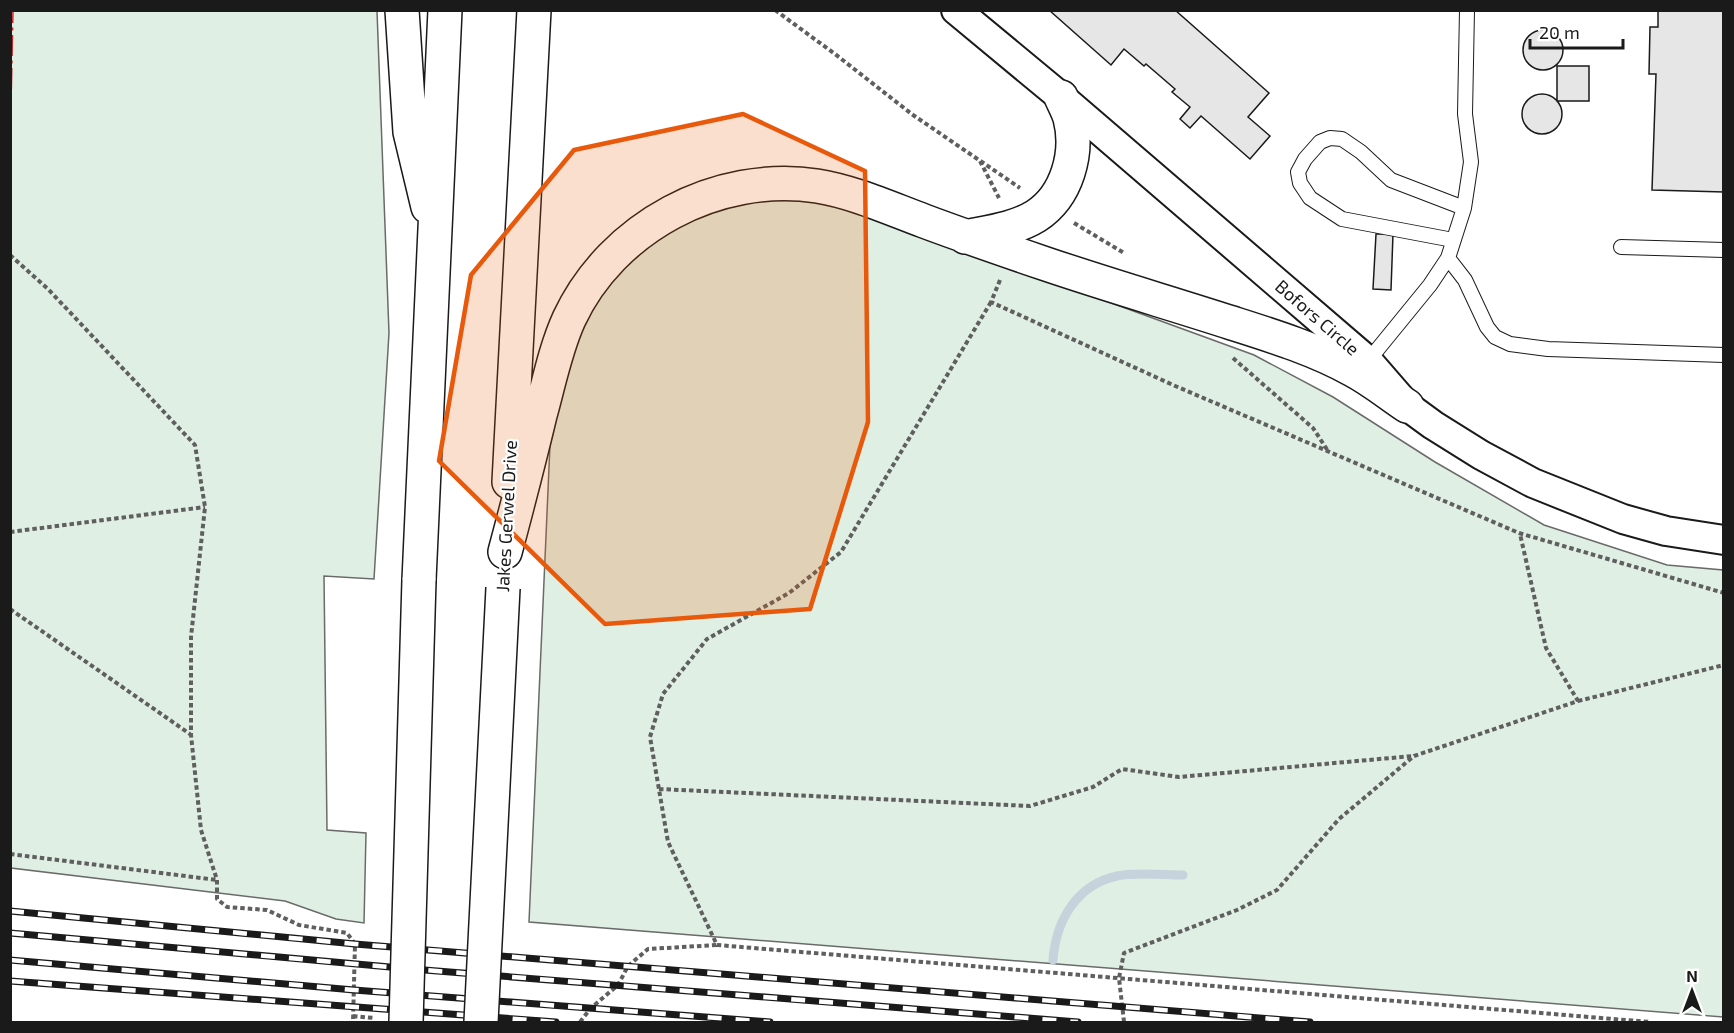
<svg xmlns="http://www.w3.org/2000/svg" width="1734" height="1033" viewBox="0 0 1734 1033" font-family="'Exo 2',sans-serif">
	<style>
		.green { fill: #e0efe3; stroke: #6a6a6a; stroke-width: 1.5 }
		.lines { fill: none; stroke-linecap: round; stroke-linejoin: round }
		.stream { stroke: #c6d2dc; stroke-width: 9 }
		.building { fill: #e6e6e6; stroke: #1a1a1a; stroke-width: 1.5 }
		.service-casing { stroke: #1a1a1a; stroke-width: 16 }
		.minor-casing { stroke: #1a1a1a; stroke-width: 32 }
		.trunk-casing { stroke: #1a1a1a; stroke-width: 36 }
		.path { stroke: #5f5f5f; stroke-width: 4; stroke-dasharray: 4.5 3; stroke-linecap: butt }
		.service { stroke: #fff; stroke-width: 14 }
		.minor { stroke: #fff; stroke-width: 28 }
		.trunk { stroke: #fff; stroke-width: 33 }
		.rail-casing { stroke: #1a1a1a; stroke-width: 7 }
		.rail { stroke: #fff; stroke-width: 4.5; stroke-dasharray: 14; stroke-linecap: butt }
		.trunk-bridge-casing { stroke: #1a1a1a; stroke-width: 36; stroke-linecap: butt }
		.trunk-bridge { stroke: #fff; stroke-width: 33 }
		.power { stroke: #c62828; stroke-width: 1.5; stroke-dasharray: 21 4.5 3 4.5; stroke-linecap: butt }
		.marked { fill: #e8590c; fill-opacity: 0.2; stroke: #e8590c; stroke-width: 4.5; stroke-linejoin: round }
		.labels { text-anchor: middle; stroke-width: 4.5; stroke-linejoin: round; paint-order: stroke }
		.street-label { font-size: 18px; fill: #1a1a1a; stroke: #fff }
	</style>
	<rect width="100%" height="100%" fill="#fff"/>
	<path class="green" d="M11,10L377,11L389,333L374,579L324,576L327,830L366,833L364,923L336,919L285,901L11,868Z
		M774,198L805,199L865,213L1254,355L1333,397L1435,462L1544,525L1667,565L1723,570V1017L529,922L550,445L575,340L608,283L657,238L714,210Z"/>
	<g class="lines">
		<path class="stream" d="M1053,960C1056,921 1076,885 1117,876C1134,872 1164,875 1183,875"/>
	</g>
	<path class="building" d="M1049,10H1175L1269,93L1248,117L1270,136L1250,159L1201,116L1190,128L1180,119L1190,107L1172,92L1175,89L1146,64L1144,66L1124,49L1111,65Z
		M1658,10H1724V192L1652,190L1656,74H1649L1650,27H1658Z
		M1523 50a20 20 0 1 1 40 0a20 20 0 1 1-40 0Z
		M1557,66H1589V101H1557Z
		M1522 114a20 20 0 1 1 40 0a20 20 0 1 1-40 0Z
		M1376,234H1393L1391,290L1373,289Z"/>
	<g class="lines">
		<defs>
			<path id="service" d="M1453,240L1342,219L1310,198L1300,183L1298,172L1305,159L1320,142L1330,138L1342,139L1361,152L1391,180L1464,208
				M1621,247L1724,250
				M1448,258L1465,280L1487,327L1495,337L1510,344L1548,349L1724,355
				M1368,361L1430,285L1448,258L1464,208L1471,162L1465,114L1467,10"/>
			<path id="minor" d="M956,10L1061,97L1368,361L1407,406L1433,425L1481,455L1533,483L1623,519L1666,531L1724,540"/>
			<path id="trunk" d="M402,10L410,132L428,207
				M965,237C989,232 1015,229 1036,216C1067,196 1079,153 1070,118C1068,111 1064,104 1061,97
				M509,482L534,10
				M505,552C517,507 529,461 540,415C549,383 555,350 569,319C612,227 717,171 817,186C854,192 889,208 924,221C964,236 1005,250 1046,264C1108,285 1170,303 1232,323C1273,336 1315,349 1353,370C1372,380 1389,394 1407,406
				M419,580L445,10"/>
		</defs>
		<use href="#service" class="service-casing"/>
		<use href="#minor" class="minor-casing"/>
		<use href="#trunk" class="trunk-casing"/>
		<path class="path" d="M775,10L835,54L913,115L1020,188
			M980,161L999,198
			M1074,223L1124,253
			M10,255L48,289L195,445L205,507L191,637V735L201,830L217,880V899L227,907L267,910L299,925L347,933L355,944L353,1022
			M1000,280L991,302L1173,385L1519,533L1724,593
			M991,302L841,552L789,593L707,639L663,694L650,737L668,842L717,945L1650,1022
			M1233,358L1313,428L1328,451
			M10,532L205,507
			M10,609L190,734
			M1578,701L1724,665
			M659,789L1030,806L1093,787L1122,769L1179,777L1413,756
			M10,854L217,880
			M353,1016L374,1018
			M580,1022L591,1008L618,985L628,966L648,949L717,945
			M1124,1022L1119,978L1124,953L1237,910L1277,890L1339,819L1414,756L1578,701L1546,648L1520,534"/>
		<use href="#service" class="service"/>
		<use href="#minor" class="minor"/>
		<use href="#trunk" class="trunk"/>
		<defs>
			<path id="rail" d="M10,911L355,944L1310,1022
				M10,933L412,969L1078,1022
				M10,960L354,990L770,1022
				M10,981L556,1022"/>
		</defs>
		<use href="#rail" class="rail-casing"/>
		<use href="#rail" class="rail"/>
		<defs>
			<path id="trunk-bridge" d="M406,1022L419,580
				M481,1022L503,588"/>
		</defs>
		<use href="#trunk-bridge" class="trunk-bridge-casing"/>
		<use href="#trunk-bridge" class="trunk-bridge"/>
		<path class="power" d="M10,155L13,10"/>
	</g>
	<path class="marked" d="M743,114L865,171L868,422L810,609L605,624L439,461L471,275L574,150Z"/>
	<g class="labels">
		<g class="street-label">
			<text transform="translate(1317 318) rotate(41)" y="6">Bofors Circle</text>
			<text transform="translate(507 516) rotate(-87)" y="6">Jakes Gerwel Drive</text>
		</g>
	</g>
	<rect width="1734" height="1033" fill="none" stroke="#1a1a1a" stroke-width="24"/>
	<g transform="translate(1692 991)" stroke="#ffffff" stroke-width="4.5" paint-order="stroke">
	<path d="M0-4.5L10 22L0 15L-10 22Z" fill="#1a1a1a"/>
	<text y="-9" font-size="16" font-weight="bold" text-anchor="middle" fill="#1a1a1a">N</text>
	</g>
	<path d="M1530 39v9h93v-9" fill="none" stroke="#1a1a1a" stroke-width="3"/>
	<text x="1539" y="39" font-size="18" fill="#1a1a1a" stroke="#ffffff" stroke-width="4.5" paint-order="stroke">20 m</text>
</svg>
